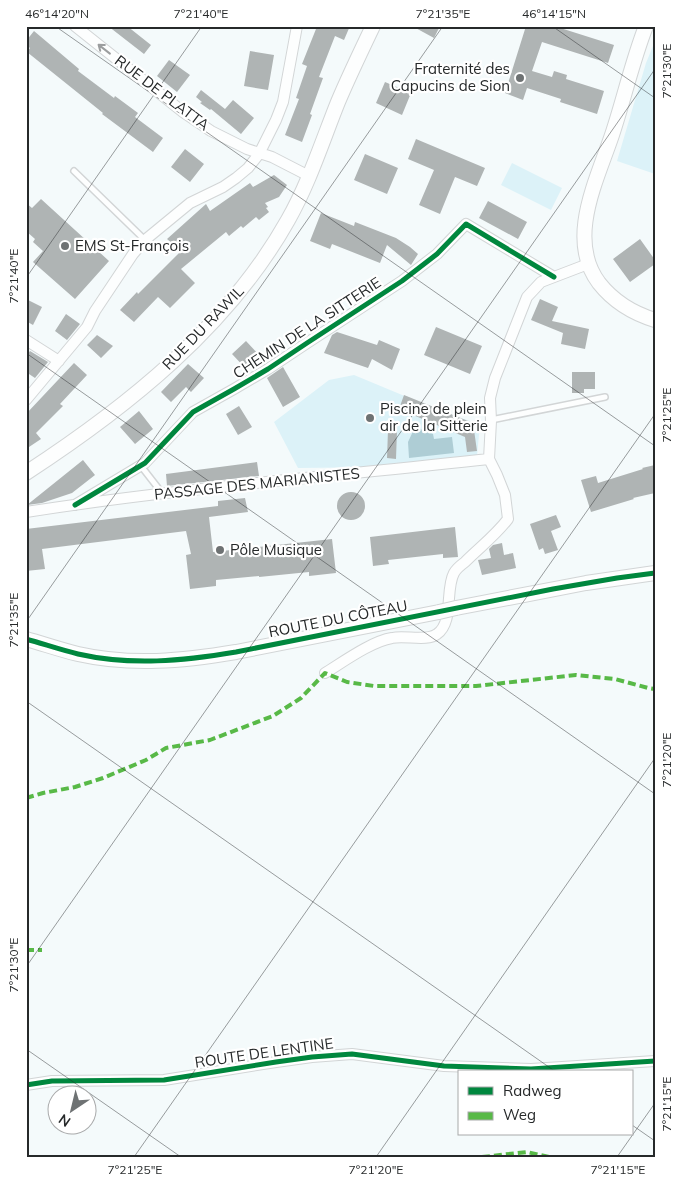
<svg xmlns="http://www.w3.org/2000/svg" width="681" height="1183" viewBox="0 0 681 1183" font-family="Mulish,sans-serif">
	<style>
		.green { fill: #dcf2f8 }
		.water { fill: #aecdd5 }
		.building { fill: #afb4b4 }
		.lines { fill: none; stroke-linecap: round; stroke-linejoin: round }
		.lane-casing { stroke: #d2d5d6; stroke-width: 8 }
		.street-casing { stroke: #d2d5d6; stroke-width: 12 }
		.secondary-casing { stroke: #d2d5d6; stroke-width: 16 }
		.lane { stroke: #fdfefe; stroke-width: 5 }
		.street { stroke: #fdfefe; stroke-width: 10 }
		.secondary { stroke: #fdfefe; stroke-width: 14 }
		.secondary-bridge-casing { stroke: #d2d5d6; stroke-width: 16; stroke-linecap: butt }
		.secondary-bridge { stroke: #fdfefe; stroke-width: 14 }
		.quiet { stroke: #58b947; stroke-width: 4; stroke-dasharray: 8 4; stroke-linecap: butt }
		.cycleway-casing { stroke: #fff; stroke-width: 8 }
		.cycleway { stroke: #00873e; stroke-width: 5 }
		.oneway { stroke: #9c9e9f }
		.ticks { fill: none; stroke: #26292a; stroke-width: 1; stroke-opacity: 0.45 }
		.poi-dot { fill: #6e7273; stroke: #fff; stroke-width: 2 }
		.labels { text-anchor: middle; stroke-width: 4.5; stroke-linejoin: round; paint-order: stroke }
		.poi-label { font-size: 15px; fill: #26292a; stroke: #fff; text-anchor: start }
		.street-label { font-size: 15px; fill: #26292a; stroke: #fff }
		.neatline { fill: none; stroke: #26292a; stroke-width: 2 }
		.ticks-label { font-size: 12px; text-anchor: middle; fill: #26292a }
	</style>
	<rect width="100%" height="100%" fill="#f4fafb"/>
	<path class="green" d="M655,41V174L617,161L646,63Z
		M512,163L562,188L551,210L501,185Z
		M354,375L448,414L480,424L477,456L387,467L298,468L274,422L329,380Z"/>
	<path class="water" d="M415,427L433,434L434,439L452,437L454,453L409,458L408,442Z"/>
	<path class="building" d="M108,26H127L151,45L144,54Z
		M311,26H350L344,40L335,36L319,77L323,78L310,114L312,115L302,142L285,135L299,99L296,98L307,66L302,64L316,29Z
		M412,26H440L434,38Z
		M526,26H554L614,45L608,63L542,42L532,71L552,77L554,71L567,75L566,79L604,91L597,114L560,102L561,99L527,88L523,100L505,93Z
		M34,31L79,69L78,71L114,98L115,96L138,113L135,117L163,138L153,152L102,114L103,113L27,52L30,48L26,45V41Z
		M250,51L274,55L268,90L244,86Z
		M169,60L190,75L177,92L157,76Z
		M385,82L411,93L402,115L376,103Z
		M201,90L225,109L233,100L254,118L241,134L211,109L210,110L200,103L202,102L196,97Z
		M416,139L485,168L477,186L455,177L440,214L419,205L434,170L408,159Z
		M185,149L204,164L190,182L171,167Z
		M365,154L398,168L387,194L354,180Z
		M274,175L287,185L279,197L265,203L268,207L266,208L269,212L259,220L256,217L243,228L241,226L229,236L226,232L181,269L195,283L170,308L158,297L134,322L120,310L137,292L138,294L181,251L167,239L206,204L210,211L250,183L253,187Z
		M41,199L109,261L75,299L33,262L43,251L33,242L35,239L26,231V203L32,208Z
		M488,201L527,222L518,239L479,218Z
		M321,213L354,226L355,222L396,238L410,247L418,254L411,265L387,245L380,263L332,244L330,249L310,241Z
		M640,239L655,260V264L630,282L613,259Z
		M26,299L42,307L33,325L26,321Z
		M540,299L558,307L552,321L589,329L585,349L561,344L563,333L531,320Z
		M66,314L80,324L67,340L55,331Z
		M436,327L482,346L470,374L424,355Z
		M337,332L377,345L379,340L400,349L392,370L372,359L368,368L324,353L332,335Z
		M97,335L113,346L101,358L87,345Z
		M246,341L261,357L247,370L232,354Z
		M30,351L48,362L35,378L26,372V356Z
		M74,363L87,375L60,404L63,406L36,433L41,439L26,449V414Z
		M188,364L204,378L191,392L186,387L171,402L161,392Z
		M283,367L300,397L283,407L267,378Z
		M572,372H595V389H584V393H572Z
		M404,395L473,423L477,451L467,452L465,437L399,409Z
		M239,406L252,427L238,435L226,414Z
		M139,411L153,429L135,444L120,427Z
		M388,430H397L396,459L387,458Z
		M83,460L95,475L72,493L42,503L27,505Z
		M257,462L259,476L167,486L166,474Z
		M655,465V493L633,498L634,499L591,512L581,480L596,476L598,483L643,469L642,468Z
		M337 506a14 14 0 1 1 28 0a14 14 0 1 1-28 0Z
		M245,498L248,512L209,517L213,552L332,539L336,573L309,576V572L259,577V576L216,580V586L190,589L186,555L191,554L186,531L42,549L45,569L26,571V529L218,506V501Z
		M556,515L561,527L551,531L558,550L545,554L543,548L539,550L530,524Z
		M455,527L458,557L443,558V554L388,560L389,564L373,566L370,537Z
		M502,543L504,555L513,553L516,568L482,575L478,560L491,558L489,549L493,545Z"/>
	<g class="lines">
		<defs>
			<path id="lane" d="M74,171L145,240
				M491,420L605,397
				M141,466L162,493"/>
			<path id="street" d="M75,26L183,112L211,131L247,149L272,157L309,176
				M26,340L59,361
				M26,400L87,327L95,311L133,254L145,240L190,203L223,187L236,178L248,168L259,154L276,120L283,102L297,26
				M75,505L145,463L193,412L234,389L268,369L307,343L402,281L437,254L466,224L554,277
				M26,512C180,488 335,476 489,459
				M325,673C343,662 372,641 392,638C405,635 427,642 437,634C454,622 445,589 454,573C456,569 461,565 465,562C480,547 495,536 508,519L505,495L497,475L489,459L491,421L490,398L495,378L527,297L541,282L588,264
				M26,1085L52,1081L164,1080L276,1062L312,1057L352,1054L444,1066L531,1069L655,1061"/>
			<path id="secondary" d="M646,26C632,62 624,99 612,135C597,180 566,239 599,283C614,302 632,313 655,320
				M26,473C127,407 228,327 288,220C309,183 322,142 338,102C349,76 361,51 373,26
				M456,608L586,583L655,573
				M26,639C44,644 61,650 78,654C131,666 183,661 236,652L439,612"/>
		</defs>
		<use href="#lane" class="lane-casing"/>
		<use href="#street" class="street-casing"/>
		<use href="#secondary" class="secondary-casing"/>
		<use href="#lane" class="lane"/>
		<use href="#street" class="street"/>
		<use href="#secondary" class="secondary"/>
		<defs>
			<path id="secondary-bridge" d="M439,612L456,608"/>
		</defs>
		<use href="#secondary-bridge" class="secondary-bridge-casing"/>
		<use href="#secondary-bridge" class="secondary-bridge"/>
		<path class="quiet" d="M26,798L43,793L75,787L103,778L146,760L166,748L210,740L273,716L301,698L325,673L347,682L374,686H476L576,675L615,679L648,688L655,689
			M26,950H42
			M482,1157L527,1152L549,1157"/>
		<defs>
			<path id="cycleway" d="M75,505L145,463L193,412L234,389L268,369L307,343L402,281L437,254L466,224L554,277
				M26,639C44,644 61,650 78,654C131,666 183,661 236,652L553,589L617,578L655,573
				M26,1085L52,1081L164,1080L276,1062L312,1057L352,1054L444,1066L531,1069L655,1061"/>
		</defs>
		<use href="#cycleway" class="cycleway-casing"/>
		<use href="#cycleway" class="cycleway"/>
	</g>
	<defs><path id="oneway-shaft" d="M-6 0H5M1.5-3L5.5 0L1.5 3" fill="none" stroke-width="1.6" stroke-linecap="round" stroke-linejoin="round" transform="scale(1.25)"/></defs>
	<use class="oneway" href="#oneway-shaft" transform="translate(104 49) rotate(-142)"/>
	<path class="ticks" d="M55,26L655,446M552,26L655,98M26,278L202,26M26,353L655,794M26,622L443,26M26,701L556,1072M26,967L655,69M26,1049L181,1157M632,1125L655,1141M134,1157L655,414M376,1157L655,758M617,1157L655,1103"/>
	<g class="poi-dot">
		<circle cx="520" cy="78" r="5"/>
		<circle cx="65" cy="246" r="5"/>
		<circle cx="370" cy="418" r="5"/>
		<circle cx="220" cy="550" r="5"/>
	</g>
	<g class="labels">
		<g class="poi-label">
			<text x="510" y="74" text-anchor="end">Fraternité des<tspan x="510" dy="17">Capucins de Sion</tspan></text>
			<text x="75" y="251">EMS St-François</text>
			<text x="380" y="414">Piscine de plein<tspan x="380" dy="17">air de la Sitterie</tspan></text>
			<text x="230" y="555">Pôle Musique</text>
		</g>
		<g class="street-label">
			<text transform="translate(162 93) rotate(37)" y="5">RUE DE PLATTA</text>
			<text transform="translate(203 328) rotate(-46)" y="5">RUE DU RAWIL</text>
			<text transform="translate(307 328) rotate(-33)" y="5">CHEMIN DE LA SITTERIE</text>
			<text transform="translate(257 484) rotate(-6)" y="5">PASSAGE DES MARIANISTES</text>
			<text transform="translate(338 619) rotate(-11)" y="5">ROUTE DU CÔTEAU</text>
			<text transform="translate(264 1053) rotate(-8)" y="5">ROUTE DE LENTINE</text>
		</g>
	</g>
	<rect width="681" height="1183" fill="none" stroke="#ffffff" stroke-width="55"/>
	<rect x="458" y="1070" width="175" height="65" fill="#ffffff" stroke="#a8a9aa"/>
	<rect x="468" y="1087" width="25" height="8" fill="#00873e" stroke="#a8a9aa"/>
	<text x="503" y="1096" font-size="15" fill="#26292a">Radweg</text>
	<rect x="468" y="1112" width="25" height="8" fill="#58b947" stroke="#a8a9aa"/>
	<text x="503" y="1120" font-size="15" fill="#26292a">Weg</text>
	<g transform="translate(72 1110) rotate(215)"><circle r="24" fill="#ffffff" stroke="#a8a9aa"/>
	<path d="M0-4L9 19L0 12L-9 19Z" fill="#6e7273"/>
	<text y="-8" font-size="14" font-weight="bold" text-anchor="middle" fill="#26292a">N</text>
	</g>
	<rect x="28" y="28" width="626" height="1128" class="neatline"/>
	<g class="ticks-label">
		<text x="57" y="18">46°14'20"N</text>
		<text x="201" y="18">7°21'40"E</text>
		<text x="443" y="18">7°21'35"E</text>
		<text x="554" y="18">46°14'15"N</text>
		<text transform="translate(667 71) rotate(-90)" y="4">7°21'30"E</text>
		<text transform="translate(14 276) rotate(-90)" y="4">7°21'40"E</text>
		<text transform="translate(667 415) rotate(-90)" y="4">7°21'25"E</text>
		<text transform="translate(14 620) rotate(-90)" y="4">7°21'35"E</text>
		<text transform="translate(667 760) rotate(-90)" y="4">7°21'20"E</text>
		<text transform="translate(14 965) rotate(-90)" y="4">7°21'30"E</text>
		<text transform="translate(667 1104) rotate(-90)" y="4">7°21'15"E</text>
		<text x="135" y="1174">7°21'25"E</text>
		<text x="376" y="1174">7°21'20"E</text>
		<text x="618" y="1174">7°21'15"E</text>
	</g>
</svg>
